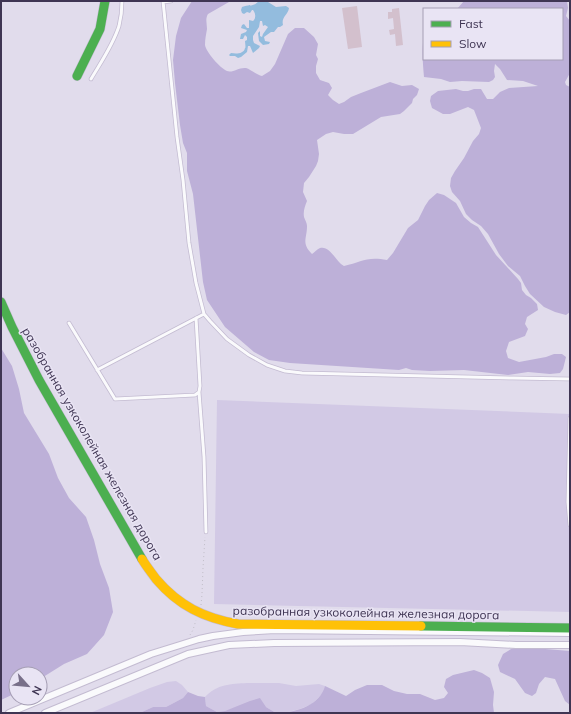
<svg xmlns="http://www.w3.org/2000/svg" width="571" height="714" viewBox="0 0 571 714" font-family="Mulish,sans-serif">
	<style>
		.green { fill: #d2c9e5 }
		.forest { fill: #bdb0d8 }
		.water { fill: #93bcde }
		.building { fill: #d3c0cd }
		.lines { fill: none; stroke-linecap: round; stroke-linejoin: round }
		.lane-casing { stroke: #c3bbd1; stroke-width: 4.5 }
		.street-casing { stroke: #c3bbd1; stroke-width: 8 }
		.fast-casing { stroke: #c3bbd1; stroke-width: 10 }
		.slow-casing { stroke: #c3bbd1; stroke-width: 10 }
		.path { stroke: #c1bec8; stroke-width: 1; stroke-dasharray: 1 3; stroke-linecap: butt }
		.lane { stroke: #fafafc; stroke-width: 3 }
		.street { stroke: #fafafc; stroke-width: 6 }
		.fast { stroke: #4caf50; stroke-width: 9 }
		.slow { stroke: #ffc107; stroke-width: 9 }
		.labels { text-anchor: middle; stroke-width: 3; stroke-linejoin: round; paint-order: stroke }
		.street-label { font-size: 12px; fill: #3f3553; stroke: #e9e4f4 }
	</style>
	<rect width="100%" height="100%" fill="#e1dcec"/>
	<path class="green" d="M217,400L570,414V612L214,604Z
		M176,681L182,685L188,692L183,698L166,707H153L142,712L141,713H90L150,688L167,682Z
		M247,683H279L296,686L319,684L325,686L324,692L312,704L300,709L288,712L276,713L266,707H237L225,711L217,712L206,706L205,697C217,684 231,684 247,683Z"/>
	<path class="forest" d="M192,1H232L229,2L208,14C205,19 207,24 207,29C206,35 205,39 205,45C206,52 220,68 227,71C233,73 239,67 246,68C250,69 257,75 262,76L270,71L275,64L288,34L295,28H304L314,37L318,44L316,55L318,59L316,66V73L320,80L329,83L332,88L328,95L333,100L339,104L344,102L351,97L361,93L390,82L402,86L412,85L419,89L417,95L413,99L412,103L404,111L400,114L381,117L353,134H344L333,132L326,134L317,140L319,154L318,161L316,166L309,177L304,183L303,192L307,201C305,206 303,211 304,217C305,220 307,223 307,226C307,239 301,243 312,254C314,253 317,249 320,248C330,245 336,262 344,266C361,262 367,256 387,260L393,253L408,228L418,220L425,206L429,200L437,193L444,195L456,203L464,217L471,223L478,227L496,255L518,279L521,283L522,290L526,295L531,298L537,304L538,310L527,317L525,324L528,329L525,336L509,342L506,351L508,358L519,362L546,357L554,354H562L566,357L563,369L560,373L550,374L528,372L508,375L464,370L430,371L412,370L406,368L399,370L290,363L269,360L254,352L225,327L207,300L203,282L193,194L187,171V153L183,143L180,125L175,83L173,60L176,36L181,18Z
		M464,1H567L568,8L566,16L570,21V73L565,82L566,85L570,87V312L566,315L555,312L544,307L530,294L525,286L520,276L508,266L499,254L488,234L481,226L472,220L466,214L460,201L452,192L450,186L451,178L455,171L464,158L473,141L479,134L481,128L474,110L468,107L450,114H443L432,108L430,101L431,96L438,91L456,89L463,91H468L474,89H481L487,99H493L500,92L509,88L538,86L523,81L507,80L500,69L495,64L494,71L495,77L493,80L489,82L462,81L450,82L441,79L424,77C423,65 422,54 423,43C424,38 422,35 424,30V59H562V9H457Z
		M1,348L12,366L19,389L24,413L49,454L58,478L69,498L86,517L94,540L100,564L109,588L113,612L104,635L87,654L64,664L40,679V674H16V693L1,700Z
		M521,647L570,651V705L565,701L555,679L545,677L539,684L536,693L532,696L525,693L515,679L500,672L498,665L503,654L511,649Z
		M474,670L482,673L490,678L494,692L493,705L494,713H280C297,712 320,705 325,686L346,696L355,690L367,685H382L394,691L407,694H420L435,700L444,698L448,693L444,687L446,679L453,675Z
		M188,692L198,696L205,697L206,706L217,712L225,711L250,701L260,698L266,707L276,713H141L142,712L153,707H166L183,698Z"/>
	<path class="water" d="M259,1L268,2L276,7L286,6L289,8C288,15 281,17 283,25L280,27H278L274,32H271L264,37L265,41L270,42L269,44L263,45L259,41L258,33L260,31V36L262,37L263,34L268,27L265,25L263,26L262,21H260L259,27L253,36V40L254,43L260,46L259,48L253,53L250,46H248L247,52L241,57L238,58L235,56H230L229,55L231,53C236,54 244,54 245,48C246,48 245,42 245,41L247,40V37L245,35L243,39H240L241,34L246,32L247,30L241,28L242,25L244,24L247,28H249V20L253,21C256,18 256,14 253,10H252L250,13L247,12L244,14L242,13L241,10L242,7C250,4 252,8 259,1Z"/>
	<path class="building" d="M357,6L362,47L348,49L342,8Z
		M399,8L403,45L396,46L395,34L390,35L389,30L394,29L393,18L388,19V12H392V9Z"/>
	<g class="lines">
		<defs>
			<path id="lane" d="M163,1L177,137L183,180L189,243L196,283L203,310L204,314L210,321L227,339L249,355L267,365L285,371L302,373L513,378L570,379
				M163,2L171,1
				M91,79C101,62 113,45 119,26C121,18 122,9 122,1
				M69,323L115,399L195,395L199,392L200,386L196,318
				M97,370L204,314
				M199,392L204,457L206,532
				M570,418L568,502L570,525"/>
			<path id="street" d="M9,713L151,654L180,645L199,639L213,636L243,632L275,630L570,633
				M45,713L188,654L229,645L274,643L460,642L516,645H570"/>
			<path id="fast" d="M77,76L100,29L105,1
				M1,302L12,327L39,380L142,559
				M421,626L570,628"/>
			<path id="slow" d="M142,559C146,566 151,572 156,579C179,606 204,618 238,624L421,626"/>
		</defs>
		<use href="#lane" class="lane-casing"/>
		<use href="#street" class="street-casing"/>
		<use href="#fast" class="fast-casing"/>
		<use href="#slow" class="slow-casing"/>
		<path class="path" d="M201,605L202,594L203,568L205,537
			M190,635L193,630L196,620"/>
		<use href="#lane" class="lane"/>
		<use href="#street" class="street"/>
		<use href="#fast" class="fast"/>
		<use href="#slow" class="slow"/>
	</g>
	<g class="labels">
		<g class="street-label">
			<text transform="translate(92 444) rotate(60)" y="4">разобранная узкоколейная железная дорога</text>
			<text transform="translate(366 613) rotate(1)" y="4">разобранная узкоколейная железная дорога</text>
		</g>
	</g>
	<rect width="571" height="714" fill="none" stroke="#3f3553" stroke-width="4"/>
	<rect x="423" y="8" width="140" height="52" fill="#e9e4f4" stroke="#a59eb4"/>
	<rect x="431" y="21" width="20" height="6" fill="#4caf50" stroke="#a59eb4"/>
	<text x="459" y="28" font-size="12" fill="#3f3553">Fast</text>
	<rect x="431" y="41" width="20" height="6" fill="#ffc107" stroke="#a59eb4"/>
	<text x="459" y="48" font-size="12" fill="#3f3553">Slow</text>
	<g transform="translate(28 686) rotate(117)"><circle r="19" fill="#e9e4f4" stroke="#a59eb4"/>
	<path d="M0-3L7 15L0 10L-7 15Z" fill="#786f89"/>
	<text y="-6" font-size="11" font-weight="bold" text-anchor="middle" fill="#3f3553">N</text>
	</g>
</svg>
